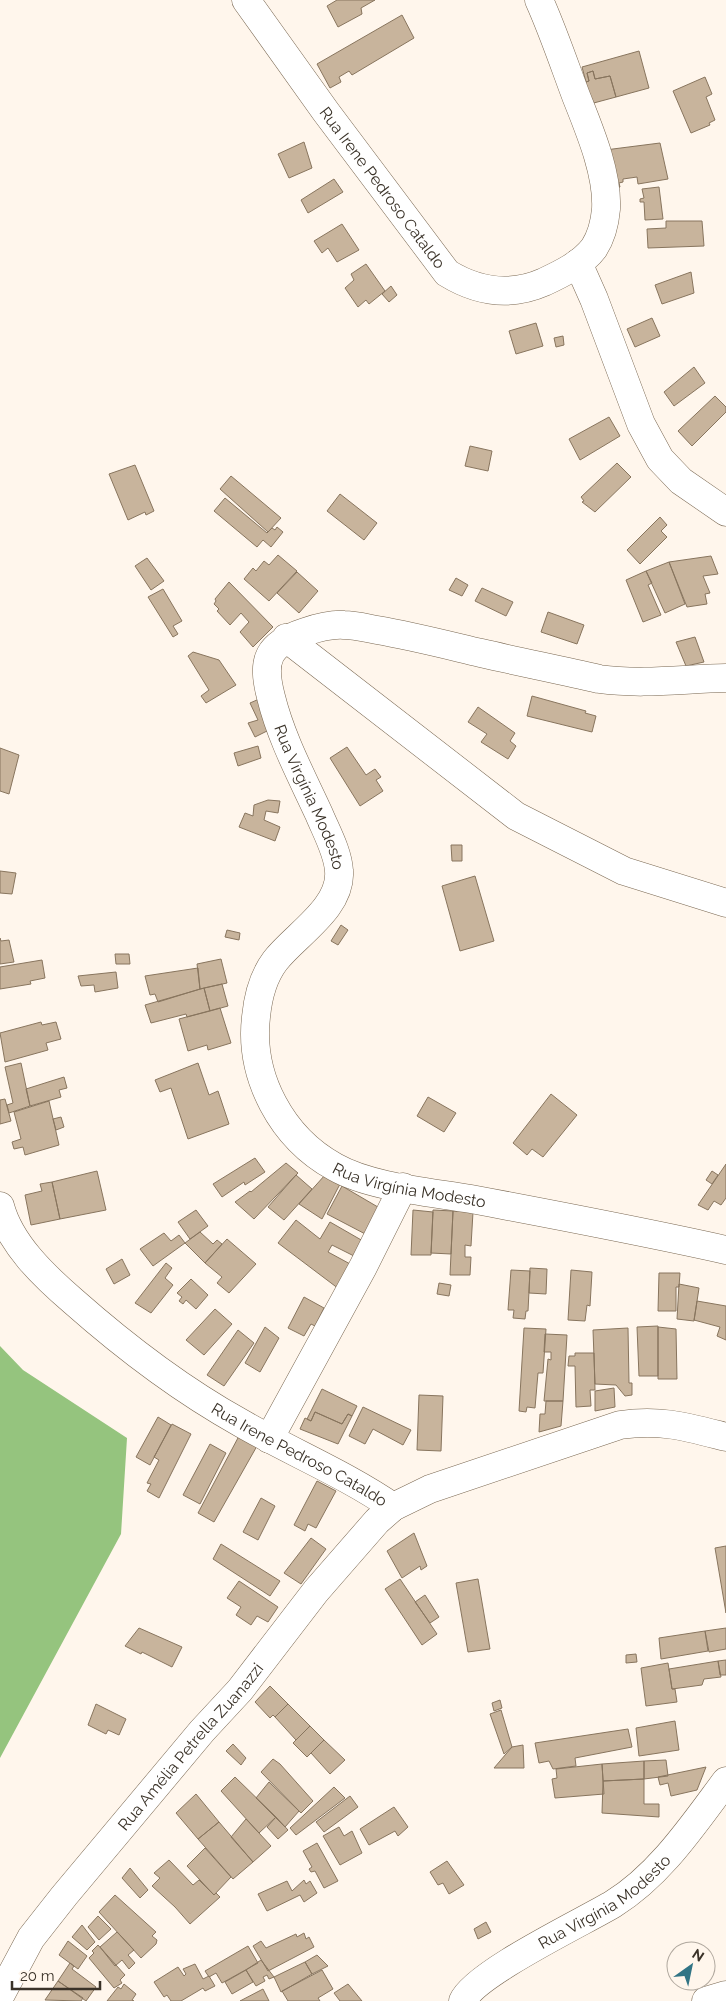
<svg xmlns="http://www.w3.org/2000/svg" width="726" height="2001" viewBox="0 0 726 2001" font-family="Raleway,sans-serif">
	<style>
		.forest { fill: #95c47e }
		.building { fill: #c8b49c; stroke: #88755e }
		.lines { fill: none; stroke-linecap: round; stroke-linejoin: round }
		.minor-casing { stroke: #7a6852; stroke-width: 29 }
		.minor { stroke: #fff; stroke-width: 28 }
		.labels { text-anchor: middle; stroke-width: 5; stroke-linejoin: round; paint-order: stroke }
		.street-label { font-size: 16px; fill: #3a3228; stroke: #fff6ec }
	</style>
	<rect width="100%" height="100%" fill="#fff6ec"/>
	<path class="forest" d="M0,1346L23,1370L127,1438L121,1534L0,1758Z"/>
	<path class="building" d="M337,0H375L361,8L362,14L338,27L327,6Z
		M402,15L414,38L352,75L349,71L339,77L341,82L330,88L317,64Z
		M639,51L649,88L616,97L610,76L595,79L593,71L587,73L589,81L586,82L582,67Z
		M593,71L595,79L610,76L616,97L590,104L583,83L589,81L587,73Z
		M705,77L712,94L706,97L715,120L709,123L710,125L691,133L673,91Z
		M304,142L312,168L289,178L278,154Z
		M660,143L668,179L638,184L637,177L623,179V182L619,183L620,187L613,188L605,150Z
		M334,179L343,192L308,213L301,200Z
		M659,187L663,219L645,220L644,202H640V199L644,198L642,189Z
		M666,221H702L704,246L648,248L647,229L666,228Z
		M342,224L359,250L337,262L328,248L322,253L314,241Z
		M366,264L385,291L369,304L366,300L358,307L345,288L354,280L351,274Z
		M691,272L694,293L662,304L655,285Z
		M391,286L397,295L389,302L382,294Z
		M652,318L660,336L635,347L627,329Z
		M536,323L543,346L516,354L509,331Z
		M563,336L564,345L556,347L554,338Z
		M694,367L705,383L674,406L664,392Z
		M715,396L726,407V412L692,446L678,431Z
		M609,417L620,436L580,460L569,439Z
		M470,446L492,451L488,471L465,466Z
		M617,463L631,477L595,512L582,502L584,501L581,497Z
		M135,465L154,511L146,515L145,512L128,520L109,474Z
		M231,476L281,518L268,532L220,489Z
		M340,494L377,523L364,540L327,511Z
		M225,498L267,533L272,528L275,530L277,527L283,532L271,547L263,540L257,547L214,511Z
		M660,517L667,525L661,531L667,537L640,564L627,550Z
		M278,555L297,571L269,601L244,579L253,568L256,571L264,561L269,565Z
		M711,556L718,574L703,576L710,593L705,594L707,604L687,607L669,562Z
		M147,558L164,581L151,590L135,566Z
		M669,562L685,604L665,613L646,571Z
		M646,571L652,583L648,585L661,615L643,622L626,580Z
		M297,572L318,591L299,613L277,593Z
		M456,578L468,585L462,596L449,590Z
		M229,582L273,627L253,647L240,632L249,622L241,613L230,625L217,611L219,609L214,604L216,601L215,599Z
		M482,588L513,602L506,616L475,601Z
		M163,589L182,621L173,626L178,634L173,637L148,597Z
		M548,612L584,625L577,644L541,632Z
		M695,637L704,662L686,666L676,642Z
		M193,652L219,660L236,685L206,703L201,696L209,690L188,656Z
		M266,696L279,725L255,737L248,723L258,720L250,703Z
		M532,696L586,711L585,713L596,716L592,732L527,716Z
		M478,707L515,733L510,741L516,746L508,759L481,742L487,734L468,722Z
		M258,746L261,758L238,766L234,753Z
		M347,747L366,775L375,769L381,777L376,780L383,791L360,806L330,758Z
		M0,748L19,755L9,794L0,791Z
		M268,800L280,801L278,813L266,811L264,820L280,827L275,841L239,827L245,813L253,816L254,805Z
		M451,845H462V861H452Z
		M0,871L16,873L12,894L0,893Z
		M475,876L494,941L460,951L442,886Z
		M341,925L348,930L338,945L331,941Z
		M227,930L240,933L239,940L225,937Z
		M0,938L1,941L9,940L14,962L0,964Z
		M115,954H129L130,964H116Z
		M221,959L227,983L200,989L197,964Z
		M42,960L45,978L30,981L31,984L0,989V967Z
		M198,968L200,989L158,1002L155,994L150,995L145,976Z
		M116,972L118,988L95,992L94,985L81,986L78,976Z
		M222,984L228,1006L210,1011L204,988Z
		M204,988L210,1011L187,1017L186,1014L151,1023L145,1005Z
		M220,1008L231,1043L208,1050L207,1045L188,1051L179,1019Z
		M41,1022L42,1025L56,1022L61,1039L46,1043L48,1050L5,1062L0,1033Z
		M21,1063L30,1106L9,1113L7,1105L13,1103L5,1067Z
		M198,1063L209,1095L218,1091L229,1124L188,1139L171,1088L160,1092L155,1080Z
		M64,1077L67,1088L59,1090L61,1097L30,1106L26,1089Z
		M551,1094L577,1115L543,1157L532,1149L527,1155L513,1143Z
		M428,1097L456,1113L444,1132L417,1116Z
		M5,1099L11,1121L0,1124V1100Z
		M49,1101L59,1145L25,1155L23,1147L14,1149L12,1142L21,1139L14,1112Z
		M61,1117L64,1127L56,1130L53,1119Z
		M255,1158L265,1172L245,1185L244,1182L222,1197L213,1184Z
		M286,1163L298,1173L254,1219L235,1202L250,1191L251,1192Z
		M726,1164V1198L721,1205L714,1201L708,1210L698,1205Z
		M97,1171L106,1210L60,1219L52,1182Z
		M712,1171L718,1175L712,1184L706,1180Z
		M296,1175L312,1189L284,1220L268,1207Z
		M325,1175L340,1184L322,1219L299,1204Z
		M52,1182L60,1219L31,1225L25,1195L42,1191L40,1184Z
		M342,1186L383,1210L371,1237L327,1214Z
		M196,1210L208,1226L190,1239L178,1222Z
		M413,1210L433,1212L431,1255H411Z
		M433,1210L453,1211L451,1254L431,1253Z
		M453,1211L473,1212L471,1246L465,1245V1257H471L470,1275H450Z
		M296,1220L320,1239L330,1222L363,1241L354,1256L332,1245L328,1252L352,1265L339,1289L278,1243Z
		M200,1232L213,1244L217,1240L222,1244L205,1263L185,1243Z
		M164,1233L171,1241L179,1235L185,1243L153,1266L140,1249Z
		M227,1239L256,1264L229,1293L217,1283L222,1277L205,1263Z
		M122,1259L130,1275L114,1284L106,1269Z
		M166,1263L172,1268L165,1278L173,1285L151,1313L135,1303Z
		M530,1268L547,1269L546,1294L529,1293Z
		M511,1270L530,1271L528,1311H526L525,1319L513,1318L514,1310H508Z
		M571,1270L592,1272L590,1306L587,1305L585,1321L568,1320Z
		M659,1273H680L679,1287H676V1311H658Z
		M191,1279L208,1295L196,1309L186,1300L183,1304L179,1301L182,1297L177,1293Z
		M439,1283L451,1285L449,1296L437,1294Z
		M679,1284L699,1288L694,1321L677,1319Z
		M304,1297L324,1308L315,1326L311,1324L304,1336L288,1328Z
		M697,1301L726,1306V1340L717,1336L720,1327L694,1320Z
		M215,1309L232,1324L204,1355L186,1340Z
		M658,1326V1376H639L637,1327Z
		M265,1327L279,1338L260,1372L245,1363Z
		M658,1327L676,1329L677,1379H658Z
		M524,1328L546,1329L543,1373H538L535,1408L527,1407L526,1412L519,1411Z
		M628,1328L629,1383H632V1395L625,1396L616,1385L595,1384L593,1330Z
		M238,1330L254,1343L224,1386L207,1375Z
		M545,1334L567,1335L563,1401H544L548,1359L551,1360V1352H544Z
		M575,1353H594L595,1390H590L591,1406L576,1407L575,1366H568L569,1356H575Z
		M614,1388L615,1407L595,1411V1391Z
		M322,1389L357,1406L352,1416L348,1414L342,1424L315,1412L311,1421L307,1419Z
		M419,1395L443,1396L441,1451L417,1450Z
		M546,1401H563L561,1426L539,1432L540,1414H545Z
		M363,1407L411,1430L403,1445L373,1429L365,1444L349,1436Z
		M315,1412L342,1424L348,1414L352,1416L338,1444L300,1429L305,1418L311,1421Z
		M158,1417L171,1425L150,1465L136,1457Z
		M172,1424L191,1434L159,1498L147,1491L151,1484L147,1483L159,1460L154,1457Z
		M239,1436L257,1446L214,1522L198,1513Z
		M210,1444L226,1453L200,1504L183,1495Z
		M317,1481L336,1491L316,1528L308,1524L305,1531L294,1525Z
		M261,1498L275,1506L258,1540L243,1532Z
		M414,1533L427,1566L421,1570L420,1566L402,1578L387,1551Z
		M311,1538L326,1549L301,1584L284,1573Z
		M221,1544L280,1581L270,1596L213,1559Z
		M726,1546V1613L715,1548Z
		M400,1579L437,1634L422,1645L385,1589Z
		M478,1579L490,1649L468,1652L456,1583Z
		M239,1581L278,1607L268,1622L257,1616L251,1625L236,1615L241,1607L227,1598Z
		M425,1595L439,1617L430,1623L415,1602Z
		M139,1628L182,1647L172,1667L142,1652L141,1654L125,1646Z
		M726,1628V1649L709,1652L705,1631Z
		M705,1631L708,1651L661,1659L659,1638Z
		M636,1654L637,1662L626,1663V1655Z
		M726,1660V1675H720L718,1661Z
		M718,1661L721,1677L704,1679L702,1685L672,1689L669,1669Z
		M668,1663L672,1689H675L677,1702L646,1706L641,1668Z
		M270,1686L288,1704L275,1717L273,1715L270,1718L255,1702Z
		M500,1700L502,1708L494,1711L492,1703Z
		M96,1704L126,1719L119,1735L108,1730L106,1734L88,1725Z
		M288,1704L310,1726L296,1740L275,1717Z
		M501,1710L512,1747L504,1754L490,1714Z
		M675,1721L679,1750L639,1756L636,1728Z
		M310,1726L324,1740L307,1757L293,1743Z
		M628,1729L632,1747L575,1758L576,1766L553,1769L549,1761L539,1763L535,1743Z
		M324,1740L345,1760L330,1774L311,1753Z
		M233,1744L246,1758L241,1765L226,1751Z
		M523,1745L524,1768H494L512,1747Z
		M273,1759L280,1764L313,1801L301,1813L261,1772Z
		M666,1760L668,1776L644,1779V1761Z
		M644,1761V1779L603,1781L602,1764Z
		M602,1764L604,1794L555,1798L552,1779L557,1778L556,1769Z
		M706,1767L697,1790L671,1796L668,1783L660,1785L658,1777Z
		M235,1777L276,1817L259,1833L221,1791Z
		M644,1779V1804H659V1817L602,1813L603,1781Z
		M269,1782L299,1811L285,1827L256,1798Z
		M334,1787L345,1798L296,1835L290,1828Z
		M196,1794L219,1822L198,1839L176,1813Z
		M350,1796L358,1807L324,1832L316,1822Z
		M394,1807L408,1827L398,1836L395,1831L369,1845L360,1829Z
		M276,1817L288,1830L278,1839L267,1827Z
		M246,1819L271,1846L253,1862L231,1837Z
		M219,1822L253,1862L233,1879L198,1839Z
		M339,1827L344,1836L352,1831L362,1853L340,1865L323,1836Z
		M317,1843L338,1881L324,1888L315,1871L311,1872L309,1869L312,1867L303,1851Z
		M205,1848L231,1877L214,1895L187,1866Z
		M169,1860L193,1885L199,1880L214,1895L216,1893L220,1897L190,1924L175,1907L152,1886L160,1878L154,1873Z
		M447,1861L464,1885L449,1894L443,1883L438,1885L430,1872Z
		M130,1868L148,1890L140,1898L122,1878Z
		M304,1880L306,1884L310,1881L317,1893L304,1902L300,1895L267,1911L258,1894L287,1881L292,1891Z
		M115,1895L156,1932L152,1936L157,1940L156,1944L141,1958L99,1912Z
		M98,1916L111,1929L99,1940L88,1927Z
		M486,1922L491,1932L478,1939L474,1929Z
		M82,1925L95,1942L87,1950L72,1937Z
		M117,1932L134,1950L128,1955L135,1963L129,1969L122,1960L115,1966L100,1947Z
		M304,1933L306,1939L309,1937L314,1947L268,1971L253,1946L261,1941L266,1948L296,1934L297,1937Z
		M68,1941L87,1956L78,1969L59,1955Z
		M98,1945L125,1975L120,1980L122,1983L114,1988L89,1958L94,1953L92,1951Z
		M248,1946L258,1963L222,1983L216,1973L209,1977L205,1971Z
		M317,1955L328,1966L312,1974L305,1962Z
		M261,1960L274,1977L269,1979L267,1975L263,1977L265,1981L256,1986L246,1970Z
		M305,1962L312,1974L281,1992L274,1977Z
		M70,1963L74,1966L72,1969L96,1987L86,2001L58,1981Z
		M195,1964L203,1979L209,1976L215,1986L205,1991L203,1988L181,2001H171L167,1995L164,1997L154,1982L178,1967L184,1976L186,1974L183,1969Z
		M246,1970L253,1982L232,1994L225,1982Z
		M322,1970L333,1989L318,1998L320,2001H288L282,1991Z
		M58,1981L83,1998L81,2001L45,2000Z
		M124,1984L136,1994L132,2000L134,2001H107L118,1987L121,1989Z
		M348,1984L362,2001H340L334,1993Z
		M263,1989L269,2001H240Z"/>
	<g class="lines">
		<defs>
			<g id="minor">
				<path id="s1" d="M246,0L326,112L447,273C478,292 510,297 544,282C561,274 582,264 594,248C601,237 605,221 606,209C608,173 589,129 576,96C564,64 553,31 539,0"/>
				<path d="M578,263L594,299L641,424L660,459L681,481L726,512"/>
				<path d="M286,638L516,816L624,871L726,903"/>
				<path id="s2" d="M726,678C683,679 642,685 599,679C560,670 520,662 481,653C447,645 412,636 377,630C366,628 355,625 344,625C331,624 317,628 305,632C268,644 261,659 271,697C281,738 302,777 319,814C326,831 338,852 339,871C342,908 295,935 275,961C263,977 258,996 256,1017C249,1077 282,1138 335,1167C370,1187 430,1192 471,1199C556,1215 641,1231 726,1250"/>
				<path id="s3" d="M0,1206C10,1244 44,1276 73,1301C125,1347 180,1389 241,1423C291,1452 345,1474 393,1507"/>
				<path d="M269,1439L363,1267L403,1187"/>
				<path id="s4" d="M0,1996L31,1938L64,1896L202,1731L240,1690L316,1591L377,1521L393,1507L430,1489L620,1425C661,1419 687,1427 726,1437"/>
				<path id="s5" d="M463,2001C474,1974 583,1922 613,1904C660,1875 693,1825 726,1781"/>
				<path d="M706,2001L726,1995"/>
			</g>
		</defs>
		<use href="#minor" class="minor-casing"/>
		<use href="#minor" class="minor"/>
	</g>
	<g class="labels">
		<g class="street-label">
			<text dy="6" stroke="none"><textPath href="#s1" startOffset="232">Rua Irene Pedroso Cataldo</textPath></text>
			<text dy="6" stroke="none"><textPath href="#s2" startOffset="621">Rua Virgínia Modesto</textPath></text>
			<text dy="6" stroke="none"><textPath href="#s2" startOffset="1131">Rua Virgínia Modesto</textPath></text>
			<text dy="6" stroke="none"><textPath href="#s3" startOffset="396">Rua Irene Pedroso Cataldo</textPath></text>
			<text dy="6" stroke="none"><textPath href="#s4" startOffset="315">Rua Amélia Petrella Zuanazzi</textPath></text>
			<text dy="6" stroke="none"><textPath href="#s5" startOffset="174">Rua Virgínia Modesto</textPath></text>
		</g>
	</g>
	<g transform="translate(691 1966) rotate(33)"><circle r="24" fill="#fff6ec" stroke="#b0a89e"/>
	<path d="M0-4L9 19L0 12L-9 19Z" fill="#317485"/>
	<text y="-8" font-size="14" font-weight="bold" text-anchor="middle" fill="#3a3228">N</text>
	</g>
	<path d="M12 1981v8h88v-8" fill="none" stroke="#3a3228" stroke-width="2.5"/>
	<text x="20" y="1981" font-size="15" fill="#3a3228" stroke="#fff6ec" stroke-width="4" paint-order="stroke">20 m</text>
</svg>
